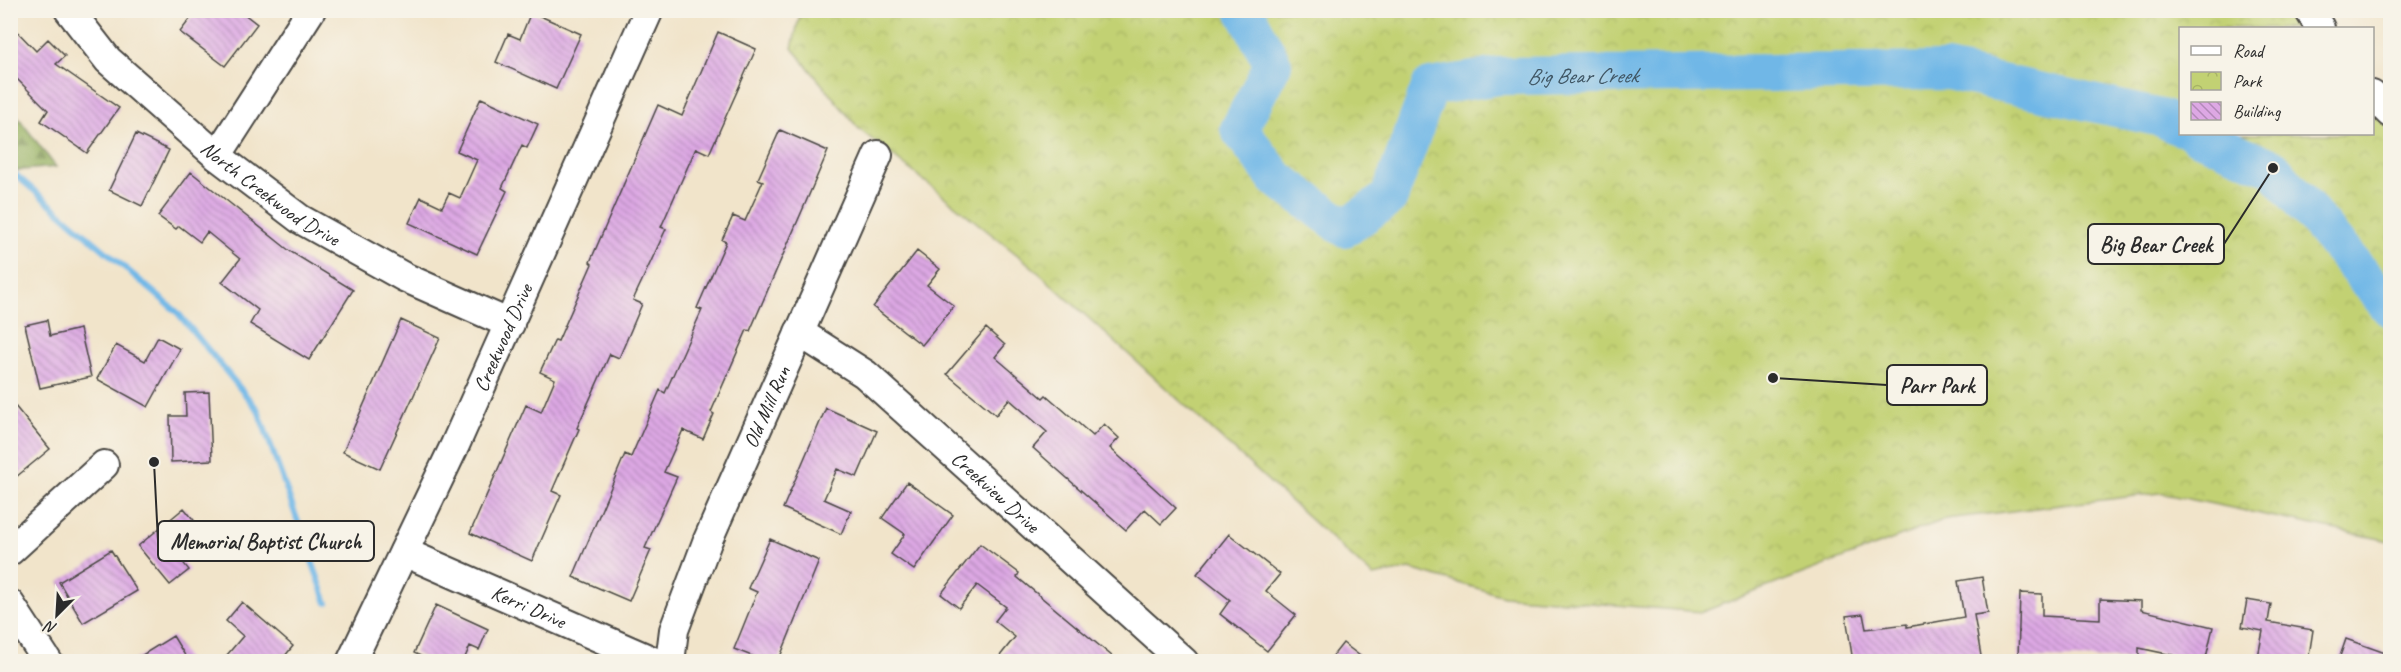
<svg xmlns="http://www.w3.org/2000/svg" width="2401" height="672" viewBox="0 0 2401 672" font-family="Caveat,sans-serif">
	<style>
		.forest { fill: url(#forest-firs); stroke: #626f48; stroke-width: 1.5 }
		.park { fill: url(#park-crowns); stroke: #767e4f; stroke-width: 1.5 }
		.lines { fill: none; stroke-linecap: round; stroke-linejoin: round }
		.stream { stroke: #6fb7e7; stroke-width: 6 }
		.river { stroke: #6fb7e7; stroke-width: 38 }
		.building { fill: url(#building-back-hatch) }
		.minor-casing { stroke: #494743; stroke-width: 32 }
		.minor { stroke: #fff; stroke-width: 28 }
		.labels { text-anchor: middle; stroke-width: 5; stroke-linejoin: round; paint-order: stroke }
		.street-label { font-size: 21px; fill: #2b2b2b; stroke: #f7f3e8 }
		.water-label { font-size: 22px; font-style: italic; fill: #3f5563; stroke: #f7f3e8 }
		.leader { fill: none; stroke: #2b2b2b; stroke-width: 2 }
		.callout-dot { fill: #2b2b2b; stroke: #f7f3e8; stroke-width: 2 }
		.callout { fill: #f7f3e8; stroke: #2b2b2b; stroke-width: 2 }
		.callout-label { font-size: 22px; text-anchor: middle; font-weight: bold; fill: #2b2b2b }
	</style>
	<defs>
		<pattern id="forest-firs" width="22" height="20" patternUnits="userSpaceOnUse" patternTransform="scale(1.5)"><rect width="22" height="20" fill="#99b365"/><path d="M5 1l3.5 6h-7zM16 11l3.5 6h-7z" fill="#7d9253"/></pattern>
		<pattern id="park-crowns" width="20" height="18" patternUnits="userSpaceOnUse" patternTransform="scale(1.5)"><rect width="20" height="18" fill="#c2d173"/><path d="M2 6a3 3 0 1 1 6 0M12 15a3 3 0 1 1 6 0" fill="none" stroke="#a7b464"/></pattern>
		<pattern id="building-back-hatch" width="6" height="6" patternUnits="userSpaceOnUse" patternTransform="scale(1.5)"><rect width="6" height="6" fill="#dda8e4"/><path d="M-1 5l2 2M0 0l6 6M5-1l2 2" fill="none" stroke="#b389b9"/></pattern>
	</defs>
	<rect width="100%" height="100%" fill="#f7f3e8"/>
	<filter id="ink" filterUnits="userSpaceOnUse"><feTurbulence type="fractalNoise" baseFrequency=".0167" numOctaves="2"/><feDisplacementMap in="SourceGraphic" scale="12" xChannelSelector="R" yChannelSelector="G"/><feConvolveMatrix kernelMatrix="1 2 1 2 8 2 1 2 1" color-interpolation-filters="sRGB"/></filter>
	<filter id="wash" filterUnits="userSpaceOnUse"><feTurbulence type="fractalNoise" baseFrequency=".008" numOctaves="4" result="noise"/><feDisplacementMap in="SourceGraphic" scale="24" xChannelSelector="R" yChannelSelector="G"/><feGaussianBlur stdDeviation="1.35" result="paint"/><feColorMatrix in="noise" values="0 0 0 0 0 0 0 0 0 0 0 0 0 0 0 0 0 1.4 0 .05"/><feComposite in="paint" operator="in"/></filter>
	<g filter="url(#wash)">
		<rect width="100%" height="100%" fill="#f1e4ca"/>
		<path class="forest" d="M11,108L56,167L11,171Z"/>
		<path class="park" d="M801,10L2282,11L2298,28H2180V134H2372L2373,109L2390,128V541L2160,493L1946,519L1702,612L1504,596L1410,569L1373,576L1029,264L859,129L792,48Z"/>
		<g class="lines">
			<path class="stream" d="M10,170L177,312L258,410L327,603"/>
			<g class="river">
				<path id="s1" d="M1244,10L1273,64L1239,129L1276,178L1345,228L1389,198L1430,87L1499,76L1947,71L2161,118L2180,127"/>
				<path d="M2195,134L2273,168L2390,308"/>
			</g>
		</g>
		<g id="blocks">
			<path class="building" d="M197,10H239L257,24L225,66L180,32Z
				M531,12L581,34L556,89L496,62L508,34L520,39Z
				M10,24L36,51L48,39L65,56L56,64L119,108L87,153L41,121L48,110L10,72Z
				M718,32L756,49L709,154L696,148L661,227L666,229L633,300L642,304L619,358L610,354L577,428L579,429L552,491L561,495L532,561L470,533L526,405L541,412L555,379L540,372L555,340L558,341L592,264L590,262L658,105L682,116Z
				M481,98L538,124L527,148L522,145L502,188L507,191L477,254L409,223L421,197L442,207L449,193L460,198L477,160L457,151Z
				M780,130L828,151L750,331L747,330L711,412L714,414L703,439L683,430L664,472L677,477L645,548L651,550L629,601L573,577L625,454L631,457L660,390L665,393L702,310L697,308L726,242L722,240L733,216L745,221L763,181L758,179Z
				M136,134L169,150L142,206L109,190Z
				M191,172L291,252L353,290L309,360L250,324L258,310L222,282L240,259L207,232L200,242L179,226L176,229L158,216Z
				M917,251L940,269L927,285L954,306L922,345L873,307Z
				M47,320L50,336L80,329L91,377L40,388L25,325Z
				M401,320L440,338L380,469L343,452Z
				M986,328L1005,345L995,357L1043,398L1046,395L1093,436L1104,424L1119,438L1110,448L1176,508L1161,524L1145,509L1126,530L1033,448L1047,432L1009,399L996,415L947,374Z
				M158,337L180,349L148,407L97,379L116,345L145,361Z
				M209,392L212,460L171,462L170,416H186L185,393Z
				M10,400L50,449L10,482Z
				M826,408L877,431L857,477L837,469L824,499L851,511L841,534L783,508Z
				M907,482L953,515L914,570L891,554L905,534L882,518Z
				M184,508L205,534L178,556L189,570L170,585L138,546Z
				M1229,534L1280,574L1266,591L1296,615L1267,651L1220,614L1230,600L1197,574Z
				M770,539L819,561L778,662H767L734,649L757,592L748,588Z
				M980,544L1019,573L1017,577L1119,662H995L1015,637L995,621L1006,607L977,585L959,608L941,594Z
				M111,550L137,591L83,623L59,582Z
				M1982,577L1988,613L1974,615L1982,662H1928V659L1853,662L1846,616L1863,614L1866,629L1907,624V627L1964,617L1958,581Z
				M2020,593L2042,594V616L2100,619V599L2141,601V610L2213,627L2205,662L2139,648V659L2018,658Z
				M2247,600L2271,604L2268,622L2313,630L2308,662H2257L2263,631L2242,627Z
				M242,602L293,646L280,662H221L243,636L226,621Z
				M436,605L488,629L479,650L470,646L463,662H433L414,653Z
				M173,636L189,662H131Z
				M2346,639L2391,655V662H2338Z
				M1343,643L1368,662H1328Z"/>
		</g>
	</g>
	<g filter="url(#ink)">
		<use href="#blocks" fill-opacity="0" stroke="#494743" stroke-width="1.5"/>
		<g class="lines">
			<defs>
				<g id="minor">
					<path id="s2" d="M69,10L108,60L217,156L300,219L404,277L510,324"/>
					<path d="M2309,10L2320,28"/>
					<path d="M2372,95L2390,113"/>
					<path d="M217,156L311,10"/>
					<path id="s3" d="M799,332L865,374L1184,662"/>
					<path d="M10,551L104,465"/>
					<path id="s4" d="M404,552L655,662"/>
					<path d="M10,604L48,662"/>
					<path id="s5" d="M351,662L455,445L649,10"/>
					<path id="s6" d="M670,662L674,630L707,542L878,155"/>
				</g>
			</defs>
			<use href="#minor" class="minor-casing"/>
			<use href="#minor" class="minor"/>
		</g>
	</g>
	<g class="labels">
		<g class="street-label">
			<text dy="7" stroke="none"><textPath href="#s2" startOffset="274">North Creekwood Drive</textPath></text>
			<text dy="7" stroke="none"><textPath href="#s5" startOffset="358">Creekwood Drive</textPath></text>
			<text dy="7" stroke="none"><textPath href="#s6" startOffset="274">Old Mill Run</textPath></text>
			<text dy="7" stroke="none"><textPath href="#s3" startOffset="254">Creekview Drive</textPath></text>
			<text dy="7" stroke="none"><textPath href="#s4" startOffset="136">Kerri Drive</textPath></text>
		</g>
		<g class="water-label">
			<text dy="8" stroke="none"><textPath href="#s1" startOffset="606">Big Bear Creek</textPath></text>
		</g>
	</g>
	<path class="leader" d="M2273 168L2224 244M1773 378L1887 385M154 462L158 541"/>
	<g class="callout-dot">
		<circle cx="2273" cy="168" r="6"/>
		<circle cx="1773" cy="378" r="6"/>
		<circle cx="154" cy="462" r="6"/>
	</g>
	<g class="callout">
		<rect x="2088" y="224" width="136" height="40" rx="6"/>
		<rect x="1887" y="365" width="100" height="40" rx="6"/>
		<rect x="158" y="521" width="216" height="40" rx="6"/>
	</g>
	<g class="callout-label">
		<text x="2156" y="252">Big Bear Creek</text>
		<text x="1937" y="393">Parr Park</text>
		<text x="266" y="549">Memorial Baptist Church</text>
	</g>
	<rect width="2401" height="672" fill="none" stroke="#f7f3e8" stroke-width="36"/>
	<rect x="2179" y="27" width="195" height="108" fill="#f7f3e8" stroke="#a5a39c" stroke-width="1.5"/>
	<rect x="2191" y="46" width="30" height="9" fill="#ffffff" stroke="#a5a39c" stroke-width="1.5"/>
	<text x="2233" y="57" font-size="18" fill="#2b2b2b">Road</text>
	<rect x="2191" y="72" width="30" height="18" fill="url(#park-crowns)" stroke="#a5a39c" stroke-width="1.5"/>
	<text x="2233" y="87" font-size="18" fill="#2b2b2b">Park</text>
	<rect x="2191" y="102" width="30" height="18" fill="url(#building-back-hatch)" stroke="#a5a39c" stroke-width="1.5"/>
	<text x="2233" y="117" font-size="18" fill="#2b2b2b">Building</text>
	<g transform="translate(57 615) rotate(204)" stroke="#f7f3e8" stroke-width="4.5" paint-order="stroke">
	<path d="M0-4.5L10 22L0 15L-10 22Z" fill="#2b2b2b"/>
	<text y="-9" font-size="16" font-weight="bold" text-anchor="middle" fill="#2b2b2b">N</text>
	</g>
</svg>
